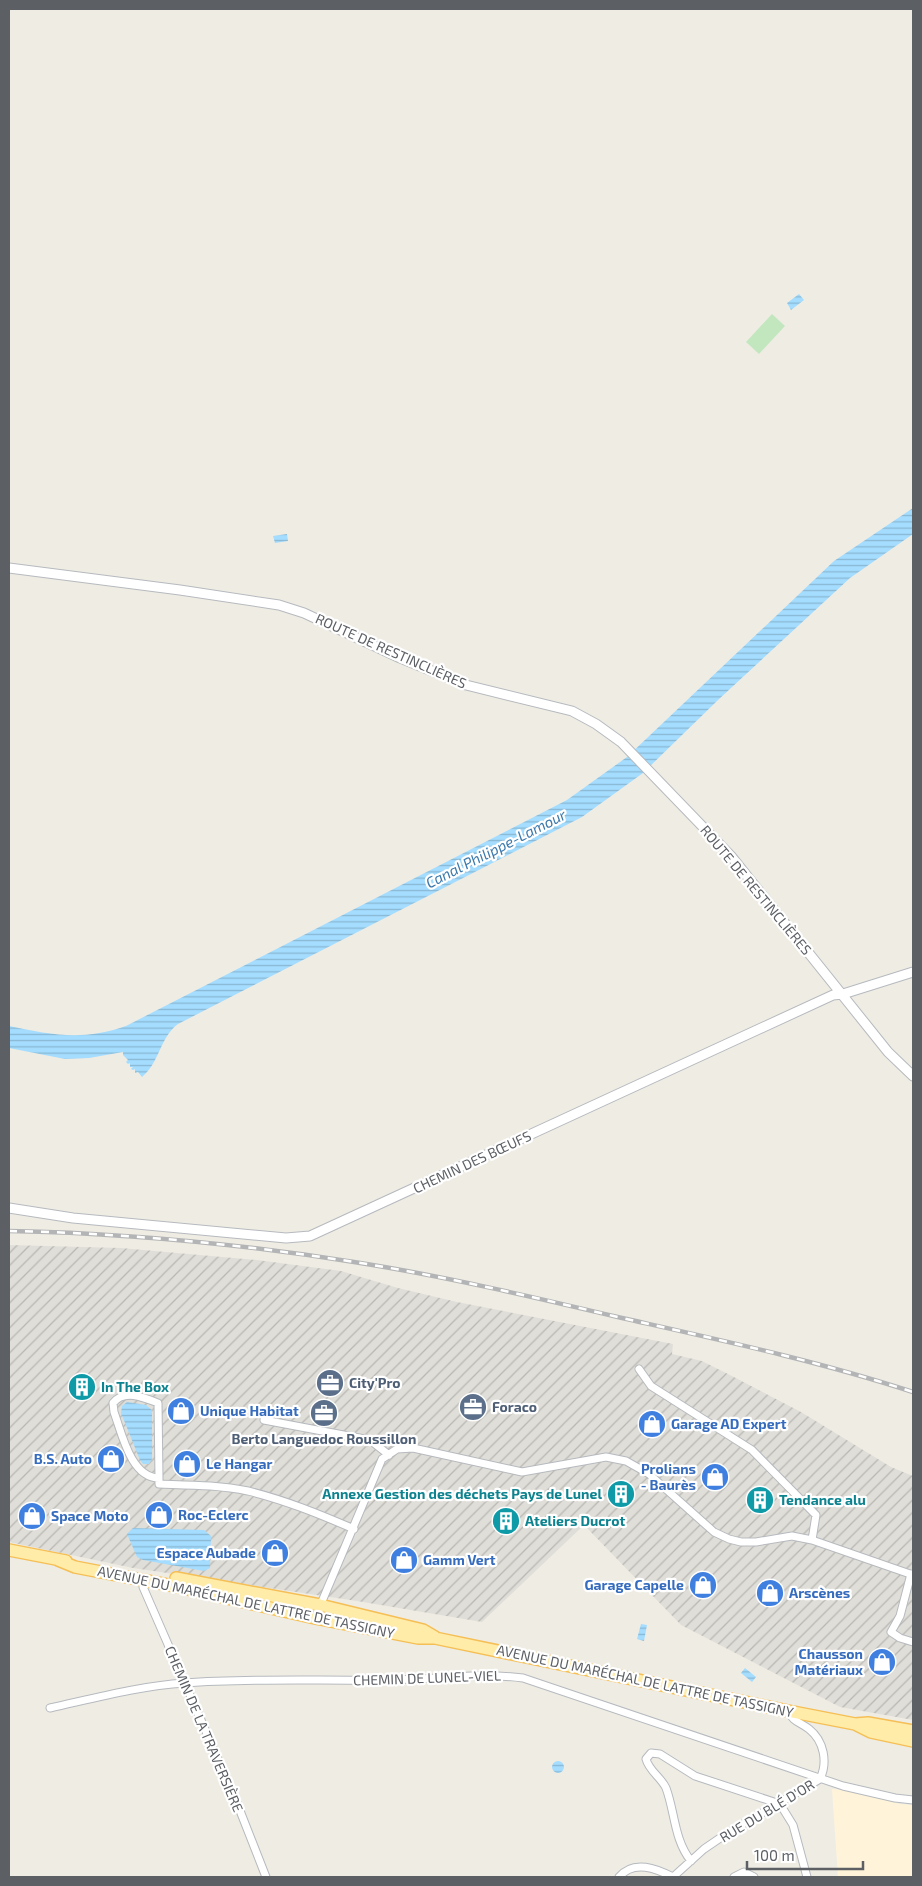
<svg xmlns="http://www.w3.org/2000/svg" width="922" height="1886" viewBox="0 0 922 1886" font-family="'Exo 2',sans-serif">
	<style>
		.commercial { fill: #fff4d9 }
		.industrial { fill: url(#industrial-furrows) }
		.green { fill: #c2e7bf }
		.water { fill: url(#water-rules) }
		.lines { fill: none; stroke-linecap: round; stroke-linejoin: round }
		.minor-casing { stroke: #b6babe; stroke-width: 9 }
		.tertiary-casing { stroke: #b6babe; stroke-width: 11 }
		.primary-casing { stroke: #f5bf56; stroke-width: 14 }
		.minor { stroke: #fff; stroke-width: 7 }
		.tertiary { stroke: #fff; stroke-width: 9 }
		.primary { stroke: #ffeca9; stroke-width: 11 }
		.rail-casing { stroke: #b3b4b5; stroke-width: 4.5 }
		.rail { stroke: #fff; stroke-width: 2.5; stroke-dasharray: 8; stroke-linecap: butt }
		.labels { text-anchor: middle; stroke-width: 4.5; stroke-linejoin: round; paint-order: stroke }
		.street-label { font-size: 14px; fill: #5c6065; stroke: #fff }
		.service-label { font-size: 14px; font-weight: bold; fill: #4e5e75; stroke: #fff; text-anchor: start }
		.culture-label { font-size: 14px; font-weight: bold; fill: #0d838f; stroke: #fff; text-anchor: start }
		.shop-label { font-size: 14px; font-weight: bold; fill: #366cbe; stroke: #fff; text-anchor: start }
		.water-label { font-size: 15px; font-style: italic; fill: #3b79ac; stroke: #fff }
	</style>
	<defs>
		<pattern id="industrial-furrows" width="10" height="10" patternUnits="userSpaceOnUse" patternTransform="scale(1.25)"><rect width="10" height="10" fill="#e0ded8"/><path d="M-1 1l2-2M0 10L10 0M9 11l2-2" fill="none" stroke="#b9b7b3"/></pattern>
		<pattern id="water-rules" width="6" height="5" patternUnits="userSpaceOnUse" patternTransform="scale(1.25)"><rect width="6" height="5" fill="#a4ddff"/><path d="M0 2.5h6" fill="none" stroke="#89b7d2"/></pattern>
	</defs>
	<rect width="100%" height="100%" fill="#efece4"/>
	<path class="commercial" d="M832,1789L853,1791L900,1804L913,1805V1877H838Z"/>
	<path class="industrial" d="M9,1245L121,1248L257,1260L341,1271L398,1288L457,1302L673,1344L672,1354L702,1361L732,1376L801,1412L891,1467L913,1476V1720L840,1707L681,1625L584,1525L482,1622L357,1601L133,1568L9,1542Z"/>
	<path class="green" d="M772,314L785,326L759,354L746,342Z"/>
	<path class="water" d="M799,294L804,300L791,310L787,303Z
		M913,508V534L850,578L718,700L643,773L582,817L178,1024C160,1037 160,1062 142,1077L138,1072L135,1073V1069L133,1070L131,1069L133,1067H130V1063L128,1064L126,1062L128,1060L123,1055V1052L89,1058L65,1059L9,1048V1026C51,1035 84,1041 126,1026L567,800L627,757L834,561Z
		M287,534L288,541L275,543L273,536Z
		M127,1402L146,1405L152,1410V1459L149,1464H143L140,1460L121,1413L122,1406Z
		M133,1528L204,1530L211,1536L210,1568L204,1571L143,1560L137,1557L127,1534Z
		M641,1624L647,1625L644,1641L637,1639Z
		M745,1668L756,1677L752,1682L741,1673Z
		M552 1767a6 6 0 1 1 12 0a6 6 0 1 1-12 0Z"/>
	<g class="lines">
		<defs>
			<path id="minor" d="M639,1369L651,1386L752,1450L816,1515L812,1540
				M264,1420L370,1440L389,1455
				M159,1478C131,1478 122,1434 114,1412L113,1403C124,1389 143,1397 158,1403L159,1478V1484C188,1485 219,1485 248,1491C285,1500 319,1514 354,1529
				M911,1574L900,1616L891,1632L900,1638L913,1642
				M144,1580L143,1587L235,1798L266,1877
				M315,1618L382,1459L397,1449L413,1448L522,1472L606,1457L626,1461L649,1474L714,1532L729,1539L741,1542H756L792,1536L812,1540L913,1575
				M50,1708C95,1698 139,1686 185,1683C252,1678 319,1681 386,1680C432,1680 477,1672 523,1678L843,1786L895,1798L913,1800
				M691,1861C674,1840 675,1812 666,1788C661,1777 649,1771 646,1759L651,1753L660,1754L695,1776L780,1804L793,1825L807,1877
				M619,1877C634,1859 657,1869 673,1877L704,1849L726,1834L820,1779C828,1762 824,1741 809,1729C800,1722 793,1722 788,1711
				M734,1877L744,1872L754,1877"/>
			<path id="tertiary" d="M9,568L180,590L279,605L304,613L400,658L466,685L572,711L596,724L621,742L731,856L888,1052L913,1076
				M9,1208L73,1218L286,1238L310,1236L833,995L843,994L913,972"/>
			<path id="primary" d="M9,1550L66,1561
				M58,1560L75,1567L179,1587L315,1618L418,1638H435L788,1711L855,1724L868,1723L913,1731
				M176,1578L320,1605L423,1630L435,1637
				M857,1725L871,1732L913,1741"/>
		</defs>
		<use href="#minor" class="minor-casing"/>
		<use href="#tertiary" class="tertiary-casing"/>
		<use href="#primary" class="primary-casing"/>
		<use href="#minor" class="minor"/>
		<use href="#tertiary" class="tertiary"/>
		<use href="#primary" class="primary"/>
		<defs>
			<path id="rail" d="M9,1231C124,1233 240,1244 354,1262C444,1276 533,1297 622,1318C720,1340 818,1361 913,1392"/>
		</defs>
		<use href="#rail" class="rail-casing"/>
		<use href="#rail" class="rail"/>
	</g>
	<defs>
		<symbol id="office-disc" viewBox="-11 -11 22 22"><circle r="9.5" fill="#5c6f8a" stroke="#fff"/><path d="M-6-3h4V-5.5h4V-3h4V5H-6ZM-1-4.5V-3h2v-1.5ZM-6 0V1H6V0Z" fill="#fff"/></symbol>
		<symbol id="building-disc" viewBox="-11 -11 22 22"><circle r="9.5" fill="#0f9aa8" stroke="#fff"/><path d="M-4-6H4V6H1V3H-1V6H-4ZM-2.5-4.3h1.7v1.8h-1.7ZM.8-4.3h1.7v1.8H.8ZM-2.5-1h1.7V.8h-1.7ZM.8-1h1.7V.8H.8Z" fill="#fff"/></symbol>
		<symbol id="shop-disc" viewBox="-11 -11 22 22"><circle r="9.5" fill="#3f7fe0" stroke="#fff"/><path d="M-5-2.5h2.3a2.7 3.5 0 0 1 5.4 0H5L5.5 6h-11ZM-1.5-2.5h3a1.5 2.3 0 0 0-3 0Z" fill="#fff"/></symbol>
	</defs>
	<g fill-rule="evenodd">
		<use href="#office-disc" x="314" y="1367" width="32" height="32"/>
		<use href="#building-disc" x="66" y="1371" width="32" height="32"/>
		<use href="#office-disc" x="457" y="1391" width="32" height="32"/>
		<use href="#shop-disc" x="165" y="1395" width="32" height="32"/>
		<use href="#office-disc" x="308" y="1397" width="32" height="32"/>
		<use href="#shop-disc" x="636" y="1408" width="32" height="32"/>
		<use href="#shop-disc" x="95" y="1443" width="32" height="32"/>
		<use href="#shop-disc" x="171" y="1448" width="32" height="32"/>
		<use href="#shop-disc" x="699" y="1461" width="32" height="32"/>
		<use href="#building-disc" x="605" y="1478" width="32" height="32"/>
		<use href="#building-disc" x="744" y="1484" width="32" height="32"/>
		<use href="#shop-disc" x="143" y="1499" width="32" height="32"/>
		<use href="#shop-disc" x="16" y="1500" width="32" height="32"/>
		<use href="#building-disc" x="490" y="1505" width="32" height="32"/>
		<use href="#shop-disc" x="259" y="1537" width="32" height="32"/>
		<use href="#shop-disc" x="388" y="1544" width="32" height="32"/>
		<use href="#shop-disc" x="687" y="1569" width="32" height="32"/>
		<use href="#shop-disc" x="754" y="1577" width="32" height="32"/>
		<use href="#shop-disc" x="866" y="1646" width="32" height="32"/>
	</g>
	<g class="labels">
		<g class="street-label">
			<text transform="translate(391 651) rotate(24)" y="5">ROUTE DE RESTINCLIÈRES</text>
			<text transform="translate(756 890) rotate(50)" y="5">ROUTE DE RESTINCLIÈRES</text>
			<text transform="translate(472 1162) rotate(-25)" y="5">CHEMIN DES BŒUFS</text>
			<text transform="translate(246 1602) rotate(12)" y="5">AVENUE DU MARÉCHAL DE LATTRE DE TASSIGNY</text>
			<text transform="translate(427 1678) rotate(-2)" y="5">CHEMIN DE LUNEL-VIEL</text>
			<text transform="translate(645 1681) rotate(12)" y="5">AVENUE DU MARÉCHAL DE LATTRE DE TASSIGNY</text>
			<text transform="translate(204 1729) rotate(67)" y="5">CHEMIN DE LA TRAVERSIÈRE</text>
			<text transform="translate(767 1811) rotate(-31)" y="5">RUE DU BLÉ D'OR</text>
		</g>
		<g class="service-label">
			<text x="349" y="1388">City'Pro</text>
			<text x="492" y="1412">Foraco</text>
			<text x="324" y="1444" text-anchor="middle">Berto Languedoc Roussillon</text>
		</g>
		<g class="culture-label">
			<text x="101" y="1392">In The Box</text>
			<text x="602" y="1499" text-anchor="end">Annexe Gestion des déchets Pays de Lunel</text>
			<text x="779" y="1505">Tendance alu</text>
			<text x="525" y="1526">Ateliers Ducrot</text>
		</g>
		<g class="shop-label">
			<text x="200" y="1416">Unique Habitat</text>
			<text x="671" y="1429">Garage AD Expert</text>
			<text x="92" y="1464" text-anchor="end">B.S. Auto</text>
			<text x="206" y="1469">Le Hangar</text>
			<text x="696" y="1474" text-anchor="end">Prolians<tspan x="696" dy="16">- Baurès</tspan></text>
			<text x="178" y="1520">Roc-Eclerc</text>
			<text x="51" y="1521">Space Moto</text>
			<text x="256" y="1558" text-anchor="end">Espace Aubade</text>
			<text x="423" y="1565">Gamm Vert</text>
			<text x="684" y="1590" text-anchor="end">Garage Capelle</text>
			<text x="789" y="1598">Arscènes</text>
			<text x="863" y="1659" text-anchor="end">Chausson<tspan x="863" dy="16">Matériaux</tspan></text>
		</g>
		<g class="water-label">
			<text transform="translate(496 849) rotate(-27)" y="5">Canal Philippe-Lamour</text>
		</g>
	</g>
	<rect width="922" height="1886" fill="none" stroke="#5c6065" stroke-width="20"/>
	<path d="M747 1861v8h116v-8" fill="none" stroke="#5c6065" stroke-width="2.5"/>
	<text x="754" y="1861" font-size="15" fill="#5c6065" stroke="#ffffff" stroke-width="4" paint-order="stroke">100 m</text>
</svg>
